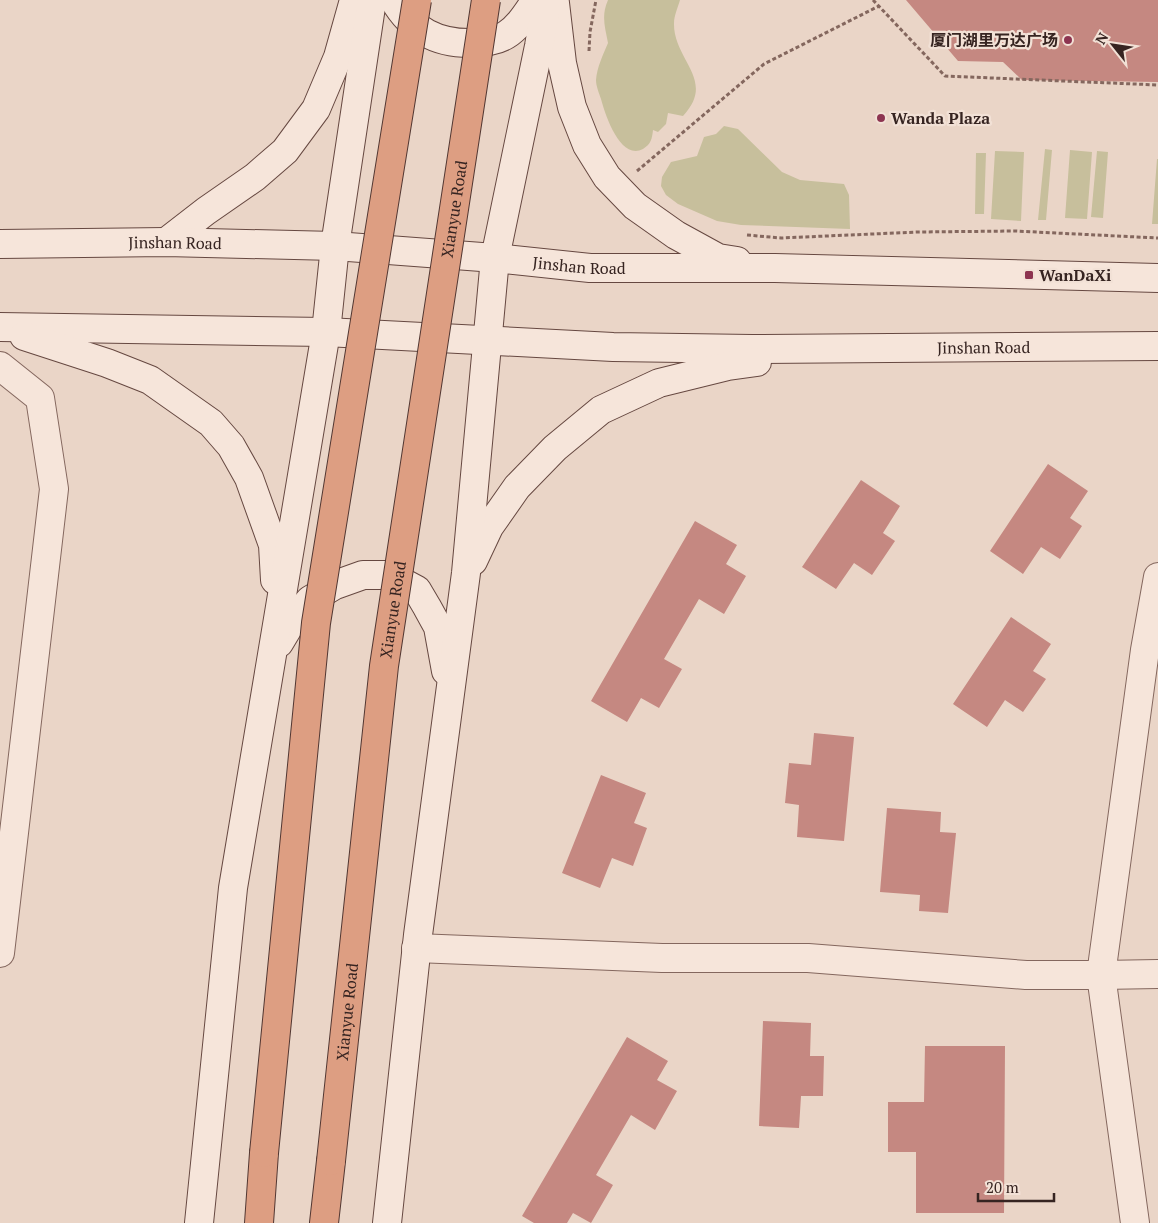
<svg xmlns="http://www.w3.org/2000/svg" width="1158" height="1223" viewBox="0 0 1158 1223" font-family="'PT Serif','Noto Sans SC',serif">
	<style>
		.green { fill: #c7bf9c }
		.building { fill: #c58881 }
		.lines { fill: none; stroke-linecap: round; stroke-linejoin: round }
		.minor-casing { stroke: #84675e; stroke-width: 30 }
		.tertiary-casing { stroke: #84675e; stroke-width: 30 }
		.secondary-casing { stroke: #664841; stroke-width: 30 }
		.trunk-casing { stroke: #523732; stroke-width: 30 }
		.path { stroke: #84675e; stroke-width: 3; stroke-dasharray: 4 2.5; stroke-linecap: butt }
		.minor { stroke: #f6e5da; stroke-width: 28 }
		.tertiary { stroke: #f6e5da; stroke-width: 28 }
		.secondary { stroke: #f6e5da; stroke-width: 28 }
		.trunk { stroke: #dd9e82; stroke-width: 28 }
		.trunk-bridge-casing { stroke: #523732; stroke-width: 30; stroke-linecap: butt }
		.trunk-bridge { stroke: #dd9e82; stroke-width: 28 }
		.poi-dot { fill: #8d3450; stroke: #f2e1d6; stroke-width: 2 }
		.labels { text-anchor: middle; stroke-width: 4.5; stroke-linejoin: round; paint-order: stroke }
		.poi-label { font-size: 16px; font-weight: bold; fill: #362421; stroke: #f2e1d6; text-anchor: start }
		.street-label { font-size: 16px; fill: #362421; stroke: #f2e1d6 }
	</style>
	<rect width="100%" height="100%" fill="#ead5c7"/>
	<path class="green" d="M608,0H680C678,7 674,16 674,23C673,60 717,80 683,116L668,113L666,124L658,132L653,130C652,139 651,144 643,149C620,161 605,114 601,99C599,93 596,86 596,80C597,67 603,55 608,43C605,27 601,16 608,0Z
		M724,126L738,129L782,172L800,180L844,184L849,195L850,229L741,225L717,221L678,204L666,195L661,186L662,177L671,162L697,156L704,137L716,134Z
		M1045,149L1052,150L1046,220H1038Z
		M1070,150L1092,152L1087,219L1065,218Z
		M995,151L1024,152L1021,221L991,219Z
		M1097,151L1108,152L1103,218L1091,217Z
		M976,153H986L984,214H975Z
		M1157,159H1158V224H1152Z"/>
	<path class="building" d="M906,0H1158V82L1022,80L1003,62L958,61Z
		M1048,464L1088,491L1070,518L1082,526L1060,559L1041,547L1023,574L990,551Z
		M861,480L900,506L883,533L895,541L872,575L854,563L836,589L802,567Z
		M695,521L737,545L726,564L746,576L724,614L699,599L664,659L682,669L659,708L641,698L627,722L591,701Z
		M1011,617L1051,644L1033,671L1046,679L1023,712L1005,700L987,727L953,704Z
		M814,733L854,737L844,841L797,837L799,805L785,803L789,763L811,765Z
		M601,775L646,793L634,823L647,828L633,866L612,858L600,888L562,873Z
		M887,808L941,812L940,832L956,833L948,913L919,911L920,895L880,892Z
		M763,1021L811,1023L810,1056H824L823,1096H801L799,1128L759,1126Z
		M627,1037L668,1061L657,1080L677,1091L655,1130L631,1115L596,1175L613,1185L591,1223L573,1213L567,1223H534L522,1216Z
		M925,1046H1005L1004,1213H916V1152H888V1102H924Z"/>
	<g class="lines">
		<defs>
			<path id="minor" d="M1158,577L1145,650L1101,975L1158,974
				M416,948L662,958H808L1026,975H1101L1135,1223"/>
			<path id="tertiary" d="M0,366L40,398L54,489L0,953"/>
			<g id="secondary">
				<path d="M394,0C412,31 438,44 473,43C484,42 496,41 506,35C519,27 527,13 536,0"/>
				<path d="M555,3L562,63L572,107L587,145L607,177L635,206L676,235L718,258L737,261"/>
				<path d="M166,242L206,211L255,177L285,151L316,109L338,57L354,0"/>
				<path id="s1" d="M0,244L166,242L335,246L495,258L590,268H775L1158,278"/>
				<path id="s2" d="M0,327L326,332L613,347L752,349L1158,346"/>
				<path d="M24,336L107,363L150,380L211,423L231,446L249,478L273,545L275,580"/>
				<path d="M473,561L489,527L517,487L555,448L601,410L659,383L728,366L757,362"/>
				<path d="M279,643L291,623L310,600L335,585L363,575H389L417,590L427,607L438,627L446,671"/>
				<path d="M199,1223L233,888L326,332L335,246L372,0"/>
				<path d="M387,1223L418,935L466,573L495,258L539,46L547,0"/>
			</g>
			<path id="trunk" d="M259,1223L264,1153
				M324,1223L331,1161"/>
		</defs>
		<use href="#minor" class="minor-casing"/>
		<use href="#tertiary" class="tertiary-casing"/>
		<use href="#secondary" class="secondary-casing"/>
		<use href="#trunk" class="trunk-casing"/>
		<path class="path" d="M873,0L945,76L1158,85
			M589,51L590,32L596,0
			M637,171L764,64L879,6
			M747,235L781,238L918,232L1015,231L1158,238"/>
		<use href="#minor" class="minor"/>
		<use href="#tertiary" class="tertiary"/>
		<use href="#secondary" class="secondary"/>
		<use href="#trunk" class="trunk"/>
		<defs>
			<g id="trunk-bridge">
				<path d="M264,1153L316,623L417,0"/>
				<path id="s3" d="M331,1161L384,666L486,0"/>
			</g>
		</defs>
		<use href="#trunk-bridge" class="trunk-bridge-casing"/>
		<use href="#trunk-bridge" class="trunk-bridge"/>
	</g>
	<g class="poi-dot">
		<circle cx="1068" cy="40" r="5"/>
		<circle cx="881" cy="118" r="5"/>
		<rect x="1024" y="270" width="10" height="10" rx="2.5"/>
	</g>
	<g class="labels">
		<g class="poi-label">
			<text x="1058" y="46" text-anchor="end">厦门湖里万达广场</text>
			<text x="891" y="124">Wanda Plaza</text>
			<text x="1039" y="281">WanDaXi</text>
		</g>
		<g class="street-label">
			<text dy="6" stroke="none"><textPath href="#s3" startOffset="960">Xianyue Road</textPath></text>
			<text dy="6" stroke="none"><textPath href="#s1" startOffset="175">Jinshan Road</textPath></text>
			<text dy="6" stroke="none"><textPath href="#s1" startOffset="580">Jinshan Road</textPath></text>
			<text dy="6" stroke="none"><textPath href="#s2" startOffset="984">Jinshan Road</textPath></text>
			<text dy="6" stroke="none"><textPath href="#s3" startOffset="555">Xianyue Road</textPath></text>
			<text dy="6" stroke="none"><textPath href="#s3" startOffset="150">Xianyue Road</textPath></text>
		</g>
	</g>
	<g transform="translate(1113 45) rotate(300)" stroke="#f2e1d6" stroke-width="4" paint-order="stroke">
	<path d="M0-4L9 19L0 12L-9 19Z" fill="#362421"/>
	<text y="-8" font-size="14" font-weight="bold" text-anchor="middle" fill="#362421">N</text>
	</g>
	<path d="M978 1193v8h76v-8" fill="none" stroke="#362421" stroke-width="2.5"/>
	<text x="986" y="1193" font-size="15" fill="#362421" stroke="#f2e1d6" stroke-width="4" paint-order="stroke">20 m</text>
</svg>
